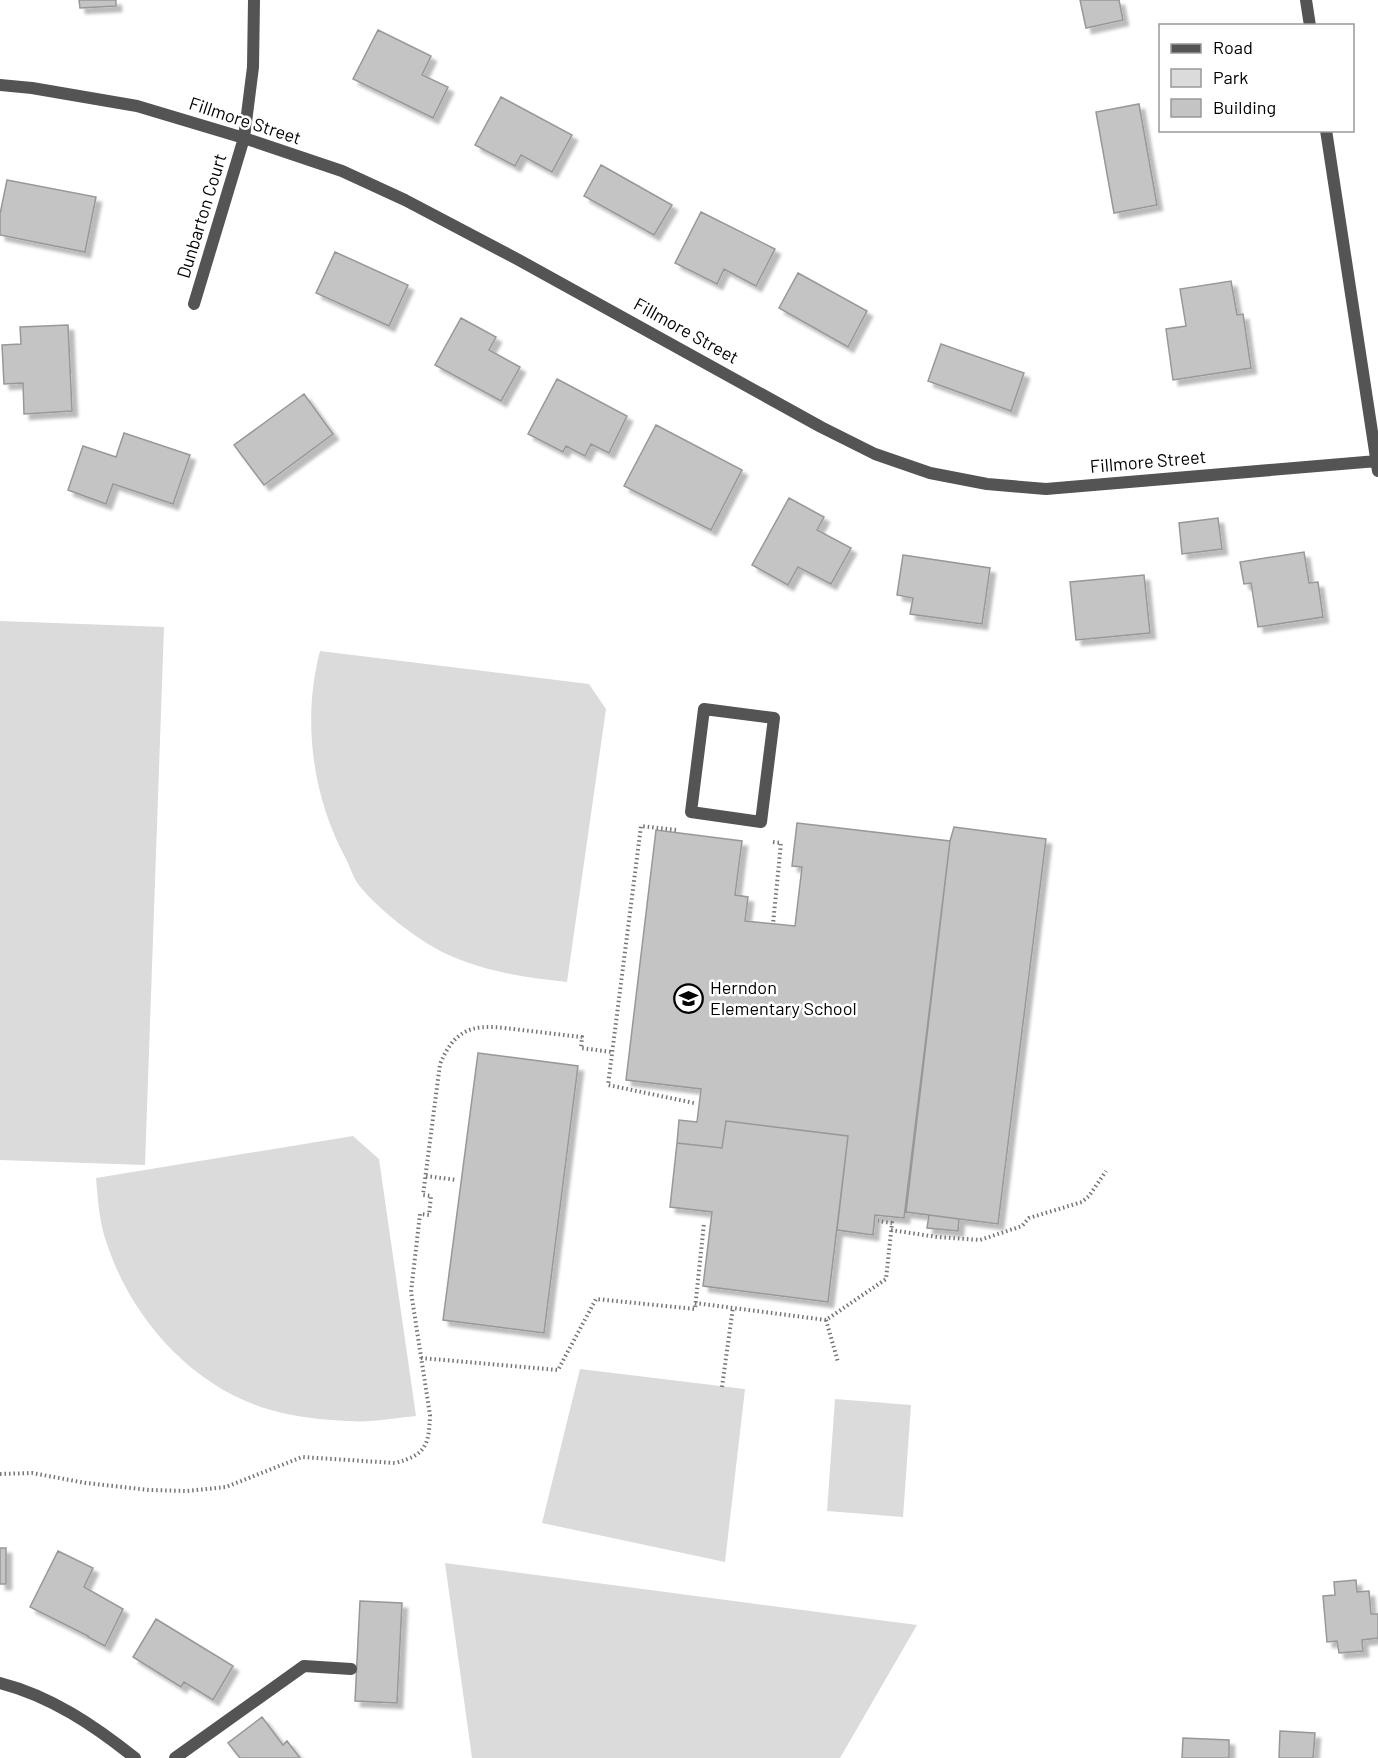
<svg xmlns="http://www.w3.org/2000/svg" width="1378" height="1758" viewBox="0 0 1378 1758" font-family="Barlow,sans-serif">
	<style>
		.green { fill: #dbdbdb }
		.building { fill: #c4c4c4; stroke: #989898; stroke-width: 1.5; filter: url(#shadow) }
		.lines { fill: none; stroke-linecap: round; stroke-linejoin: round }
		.path { stroke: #767676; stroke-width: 4; stroke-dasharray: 1.5 3; stroke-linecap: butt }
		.lane { stroke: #545454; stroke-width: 12 }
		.street { stroke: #545454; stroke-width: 12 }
		.labels { text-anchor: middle; stroke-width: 5; stroke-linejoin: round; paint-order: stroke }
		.street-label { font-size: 18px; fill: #000; stroke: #fff }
		.poi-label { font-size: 18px; fill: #000; stroke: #fff; text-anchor: start }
	</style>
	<defs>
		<filter id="shadow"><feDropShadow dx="5.5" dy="5.5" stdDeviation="1.5" flood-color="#0004"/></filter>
	</defs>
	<rect width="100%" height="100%" fill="#fff"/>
	<path class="green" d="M0,621L164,627L145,1165L0,1160Z
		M320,651L589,684L606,709L567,982C527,978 488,972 451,956C422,944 377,909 358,884C353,877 350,867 346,859C312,796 302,720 320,651Z
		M353,1136L379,1159L416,1416C394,1418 370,1423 348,1421C323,1420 295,1417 271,1410C192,1388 130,1317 106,1241C99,1221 98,1199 96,1178Z
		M580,1369L745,1389L725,1562L542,1523Z
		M835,1399L911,1405L903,1517L827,1511Z
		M445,1563L917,1625L840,1758H472Z"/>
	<path class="building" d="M79,0H116V6L80,8Z
		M1080,0H1119L1123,20L1086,28Z
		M378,30L431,56L422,75L448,87L433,118L353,79Z
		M501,97L572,135L552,172L521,155L515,166L475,145Z
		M1139,104L1157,205L1114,213L1096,112Z
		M601,165L672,205L654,235L584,196Z
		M7,180L96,197L85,252L0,235V214Z
		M701,212L775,249L756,286L724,269L717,284L675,263Z
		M335,252L408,285L389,326L316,293Z
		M798,273L867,311L848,347L779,308Z
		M1231,281L1237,315L1243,314L1251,368L1173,380L1166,329L1186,326L1180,289Z
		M461,318L496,337L489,350L520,367L501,401L435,365Z
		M68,325L72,411L24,414L23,383L4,384L2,345L21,344L20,327Z
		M941,344L1024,373L1011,411L928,381Z
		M557,379L627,416L609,453L591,444L585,456L566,446L563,452L528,434Z
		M304,394L333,434L264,485L234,445Z
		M656,425L742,470L711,530L624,486Z
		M124,433L190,455L173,504L113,484L106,504L68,490L83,446L116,457Z
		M789,498L824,517L817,530L851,548L831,584L798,567L788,585L752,565Z
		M1218,518L1222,549L1182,554L1179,523Z
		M1304,552L1309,583L1318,582L1323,617L1258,627L1251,583L1244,584L1240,562Z
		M903,555L990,568L982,624L910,614L913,598L897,595Z
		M1144,575L1150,633L1076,640L1070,582Z
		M797,823L950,841L904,1218L875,1215L873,1235L837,1230L848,1136L726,1121L722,1148L677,1143L679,1120L697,1122L701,1089L626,1080L656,830L742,841L735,895L748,897L745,921L795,926L802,867L792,866Z
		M954,827L1046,839L998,1224L906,1212L950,841Z
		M478,1053L578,1066L544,1333L443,1320Z
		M726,1121L848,1136L828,1302L703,1286L712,1212L670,1207L677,1143L722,1148Z
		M929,1215L959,1219L958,1231L927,1228Z
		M0,1548H6V1584H0Z
		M58,1551L93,1568L84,1587L123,1609L105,1646L88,1637V1636L30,1607Z
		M1356,1580L1357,1592L1369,1591L1371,1614H1378V1638L1362,1640L1363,1651L1339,1653L1337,1641L1327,1642L1323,1596L1335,1595L1334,1582Z
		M360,1601L402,1603L397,1703L355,1701Z
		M156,1619L233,1666L213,1700L184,1682L181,1687L133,1657Z
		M262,1717L283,1745L287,1741L300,1758H240L228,1743Z
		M1280,1731L1315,1733L1313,1758H1279Z
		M1183,1738L1229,1740V1758H1182Z"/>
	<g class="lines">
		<path class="path" d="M676,830L641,826L608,1085L694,1103
			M773,842L781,843L773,924
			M426,1176L457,1180
			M891,1230L937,1237L980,1240L1022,1226L1029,1218L1082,1202L1089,1196L1106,1171
			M695,1303L826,1320L886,1279L892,1223L878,1221
			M826,1320L838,1362
			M421,1358L558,1370L596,1299L695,1309L704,1223
			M722,1387L733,1307
			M0,1474L32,1473L86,1483L149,1490L187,1491L226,1487L302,1457L395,1463C426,1455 429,1445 430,1415L411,1292L420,1214L429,1215L431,1196L423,1195L440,1064C458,1021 481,1025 521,1030C541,1032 562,1035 582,1037L581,1048L612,1052"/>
		<path class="lane" d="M704,709L774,718L761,822L691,812Z
			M175,1758L304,1666L351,1669"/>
		<path class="street" d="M1306,0L1310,26
			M0,85L32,88L137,106L244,138L342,171L405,200L517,259L821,427L875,454L930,473L987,484L1046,489L1377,461
			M1326,130L1378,471
			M194,304L244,138L253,67L254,0
			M0,1683C51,1696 95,1726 135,1758"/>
	</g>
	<defs>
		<symbol id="school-ring" viewBox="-11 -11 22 22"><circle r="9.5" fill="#fff" stroke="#000" stroke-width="1.5"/><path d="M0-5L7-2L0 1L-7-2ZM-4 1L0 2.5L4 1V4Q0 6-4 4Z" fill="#000"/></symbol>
	</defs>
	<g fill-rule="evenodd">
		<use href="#school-ring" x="672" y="982" width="33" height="33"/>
	</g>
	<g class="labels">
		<g class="street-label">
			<text transform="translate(245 121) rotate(18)" y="6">Fillmore Street</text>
			<text transform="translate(202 216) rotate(-73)" y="6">Dunbarton Court</text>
			<text transform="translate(686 331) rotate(29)" y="6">Fillmore Street</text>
			<text transform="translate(1148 462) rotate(-5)" y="6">Fillmore Street</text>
		</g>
		<g class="poi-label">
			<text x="710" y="994">Herndon<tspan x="710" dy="21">Elementary School</tspan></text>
		</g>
	</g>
	<rect x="1159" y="24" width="195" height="108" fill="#ffffff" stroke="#999999" stroke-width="1.5"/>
	<rect x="1171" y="44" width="30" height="9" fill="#545454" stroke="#999999" stroke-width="1.5"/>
	<text x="1213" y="54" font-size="18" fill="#000000">Road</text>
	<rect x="1171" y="69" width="30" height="18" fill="#dbdbdb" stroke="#999999" stroke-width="1.5"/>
	<text x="1213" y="84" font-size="18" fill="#000000">Park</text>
	<rect x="1171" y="99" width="30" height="18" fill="#c4c4c4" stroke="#999999" stroke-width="1.5"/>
	<text x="1213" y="114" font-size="18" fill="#000000">Building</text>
</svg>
